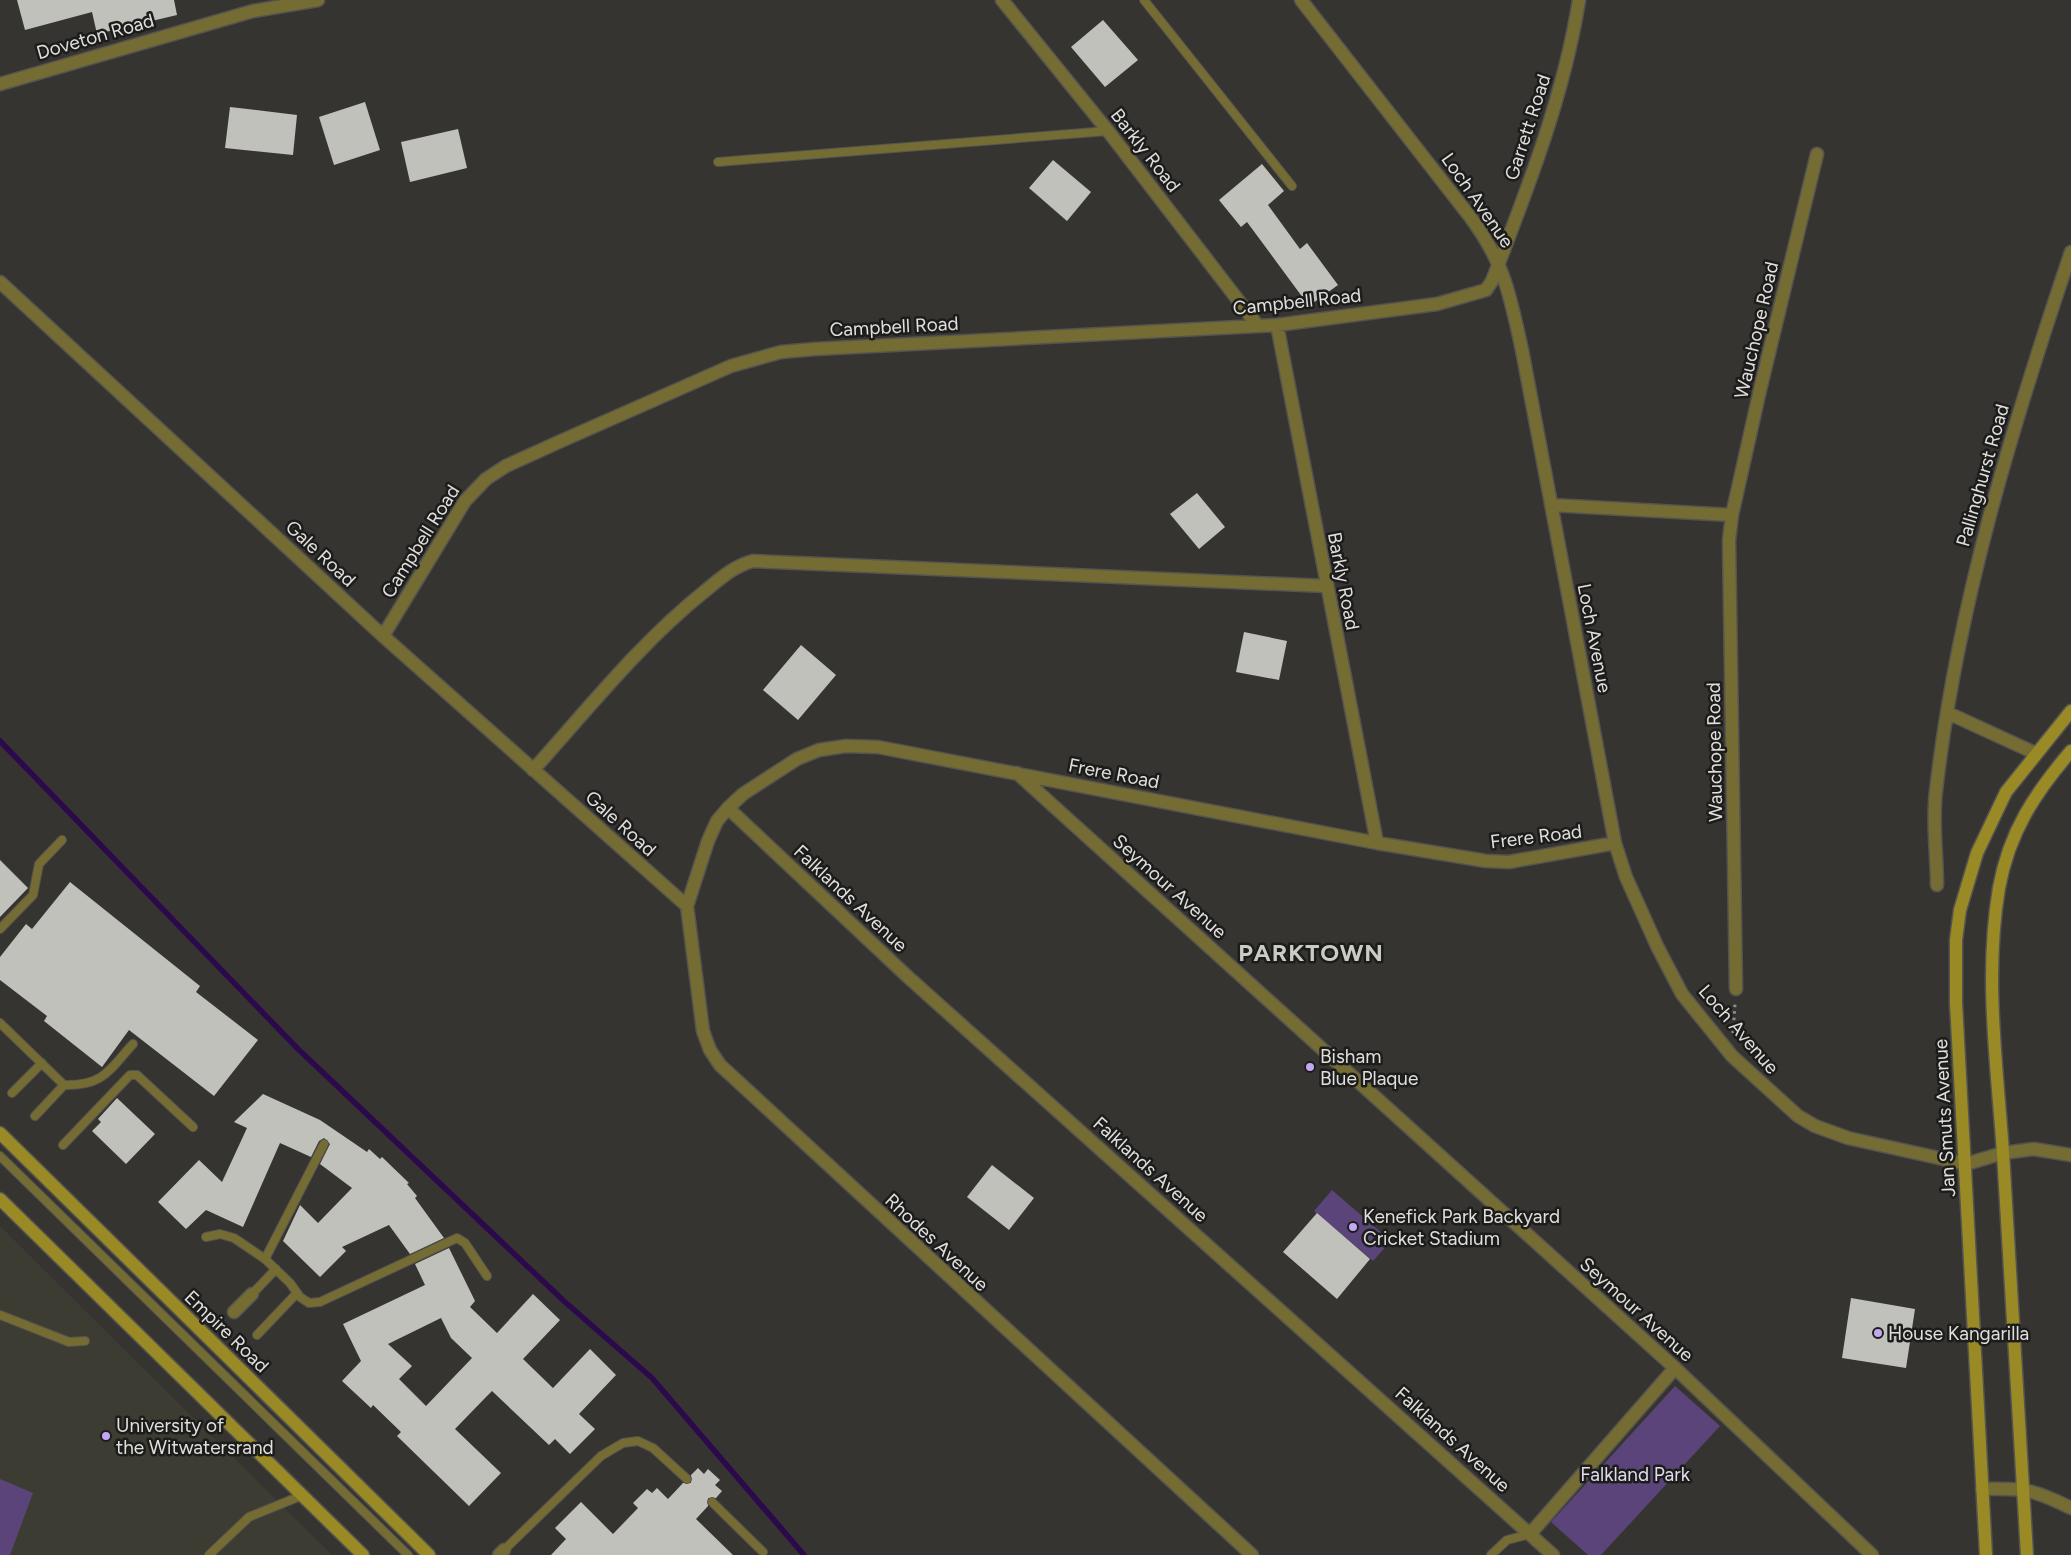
<svg xmlns="http://www.w3.org/2000/svg" width="2071" height="1555" viewBox="0 0 2071 1555" font-family="Figtree,sans-serif">
	<style>
		.built { fill: #3d3c33 }
		.green { fill: #5a447a }
		.lines { fill: none; stroke-linecap: round; stroke-linejoin: round }
		.stream { stroke: #2b094c; stroke-width: 5.5 }
		.building { fill: #c1c1bc; fill-rule: evenodd }
		.service-casing { stroke: #545350; stroke-width: 10 }
		.minor-casing { stroke: #545350; stroke-width: 15 }
		.secondary-casing { stroke: #545350; stroke-width: 15 }
		.path { stroke: #908f8d; stroke-width: 3; stroke-dasharray: 2.5 4; stroke-linecap: butt }
		.service { stroke: #756c33; stroke-width: 8 }
		.minor { stroke: #756c33; stroke-width: 12 }
		.secondary { stroke: #998a25; stroke-width: 12 }
		.poi-dot { fill: #c3a7f2; stroke: #1c1c1a; stroke-width: 2 }
		.labels { text-anchor: middle; stroke-width: 5; stroke-linejoin: round; paint-order: stroke }
		.street-label { font-size: 19px; fill: #e0dfdd; stroke: #1c1c1a }
		.poi-label { font-size: 19px; fill: #e0dfdd; stroke: #1c1c1a; text-anchor: start }
		.park-label { font-size: 19px; fill: #e2dbf0; stroke: #1c1c1a }
		.district-label { font-size: 24px; font-weight: bold; letter-spacing: 1px; fill: #cbcbc6; stroke: #1c1c1a }
	</style>
	<rect width="100%" height="100%" fill="#353431"/>
	<path class="built" d="M0,1226L155,1380L332,1555H0Z"/>
	<path class="green" d="M1332,1190L1391,1241L1373,1261L1314,1211Z
		M1675,1386L1720,1426L1601,1555H1588L1551,1522Z
		M0,1479L33,1493L10,1555H0Z"/>
	<g class="lines">
		<path class="stream" d="M0,741L298,1049L565,1302L652,1378L804,1555"/>
	</g>
	<path class="building" d="M17,0H174L177,15L97,34L92,12L25,30Z
		M1103,20L1138,60L1105,87L1071,47Z
		M365,102L380,150L334,165L319,117Z
		M230,107L297,115L293,155L225,148Z
		M458,129L467,168L410,182L401,142Z
		M1053,160L1091,192L1067,221L1029,188Z
		M1262,164L1284,191L1268,205L1300,249L1307,243L1338,285L1309,306L1247,222L1241,227L1219,200Z
		M1197,493L1225,527L1199,549L1170,514Z
		M1244,632L1287,641L1279,680L1236,672Z
		M801,645L836,675L798,720L763,690Z
		M0,860L28,888L0,917Z
		M70,882L200,986L196,992L258,1040L214,1096L129,1030L102,1067L44,1021L47,1016L0,980V957L26,924L32,929Z
		M263,1094L320,1120L367,1152L369,1149L380,1159L382,1157L409,1183L407,1184L417,1196L415,1198L444,1238L410,1254L389,1225L342,1247L346,1251L320,1277L283,1241L300,1205L318,1223L352,1188L320,1164L330,1144L324,1138L319,1141L311,1157L280,1143L243,1227L206,1210L186,1229L158,1202L199,1160L222,1182L247,1128L234,1122Z
		M117,1098L155,1134L126,1164L92,1131L101,1122L98,1119Z
		M992,1165L1034,1198L1009,1230L967,1197Z
		M1317,1213L1370,1259L1337,1299L1283,1252Z
		M449,1248L475,1301L470,1307L497,1333L533,1294L560,1320L523,1359L553,1388L590,1349L616,1375L579,1414L595,1429L570,1454L555,1439L549,1445L492,1391L487,1396L455,1429L501,1473L469,1506L397,1436L401,1432L373,1405L371,1408L342,1381L361,1361L343,1324L425,1285L415,1264ZM441,1318L451,1338L472,1358L426,1406L399,1379L412,1366L388,1344Z
		M1851,1298L1915,1309L1906,1368L1842,1358Z
		M698,1468L704,1474L708,1469L720,1480L715,1485L722,1491L716,1498H708V1506L696,1519L733,1555H551L566,1539L555,1528L581,1502L613,1534L638,1508L633,1503L647,1489L652,1493L657,1488L668,1499L683,1483H691V1475Z"/>
	<g class="lines">
		<defs>
			<path id="service" d="M1144,0L1292,186
				M718,162L1108,131
				M0,929L33,895L39,864L62,840
				M0,1023L64,1085C104,1086 109,1070 133,1044
				M12,1093L42,1063
				M35,1116L64,1085
				M63,1145L130,1075H137L193,1127
				M0,1156L408,1555
				M206,1237L220,1234L234,1238L265,1259L290,1283L300,1297L309,1303L320,1302L457,1238L465,1243L487,1276
				M265,1259L324,1144
				M252,1294L276,1269
				M0,1315L69,1342L85,1341
				M257,1335L297,1293
				M712,1502L763,1552
				M504,1550L601,1456L623,1443L638,1441L653,1448L687,1479
				M209,1555L249,1517L303,1495
				M1491,1555L1507,1540L1530,1534"/>
			<path id="minor" d="M1002,0L1108,131L1258,326
				M1301,0L1471,218C1505,264 1510,296 1522,350L1615,843L1626,877L1657,946L1682,994L1732,1056L1798,1116L1815,1126L1848,1138L1966,1164L2003,1153L2034,1149L2071,1155
				M0,84L253,11L318,0
				M0,282L383,636L687,906
				M1277,325L1377,843
				M1551,505L1732,515
				M383,636L465,501L486,479L506,466L561,441L731,366L781,352L815,349L1277,325L1437,304L1486,290L1492,281C1527,190 1564,96 1579,0
				M1948,713L2035,753
				M533,770C588,709 641,642 705,591C721,578 734,566 753,561L1326,586
				M1017,773L1675,1368L1872,1555
				M728,808L908,977L1553,1555
				M1937,885C1937,854 1932,821 1936,791C1957,606 2012,427 2071,252
				M1736,989L1729,540L1732,515L1760,390L1817,154
				M234,1312L252,1294
				M1982,1489C2024,1488 2033,1489 2071,1508
				M1530,1534L1675,1368
				M499,1555L504,1550
				M1252,1555L720,1065L710,1050L703,1031L687,906L708,841L717,821L728,808L743,794L797,759L819,750L846,746L878,747L1377,843L1486,861L1509,862L1615,843"/>
			<path id="secondary" d="M0,1133L429,1555
				M0,1199L363,1555
				M1986,1555L1956,1003V940L1960,910L1977,853L2006,792L2071,711
				M2027,1555C2018,1421 2012,1287 2003,1153C1997,1065 1984,976 1999,888C2009,832 2035,793 2071,751"/>
		</defs>
		<use href="#service" class="service-casing"/>
		<use href="#minor" class="minor-casing"/>
		<use href="#secondary" class="secondary-casing"/>
		<path class="path" d="M1733,1033L1735,1004"/>
		<use href="#service" class="service"/>
		<use href="#minor" class="minor"/>
		<use href="#secondary" class="secondary"/>
	</g>
	<g class="poi-dot">
		<circle cx="1310" cy="1067" r="5"/>
		<circle cx="1353" cy="1227" r="5"/>
		<circle cx="1878" cy="1333" r="5"/>
		<circle cx="106" cy="1436" r="5"/>
	</g>
	<g class="labels">
		<g class="street-label">
			<text transform="translate(95 36) rotate(-16)" y="7">Doveton Road</text>
			<text transform="translate(1527 127) rotate(-72)" y="7">Garrett Road</text>
			<text transform="translate(1146 150) rotate(52)" y="7">Barkly Road</text>
			<text transform="translate(1478 200) rotate(55)" y="7">Loch Avenue</text>
			<text transform="translate(1297 301) rotate(-6)" y="7">Campbell Road</text>
			<text transform="translate(894 326) rotate(-3)" y="7">Campbell Road</text>
			<text transform="translate(1756 330) rotate(-77)" y="7">Wauchope Road</text>
			<text transform="translate(1982 475) rotate(-74)" y="7">Pallinghurst Road</text>
			<text transform="translate(420 541) rotate(-58)" y="7">Campbell Road</text>
			<text transform="translate(321 553) rotate(43)" y="7">Gale Road</text>
			<text transform="translate(1344 581) rotate(79)" y="7">Barkly Road</text>
			<text transform="translate(1595 638) rotate(79)" y="7">Loch Avenue</text>
			<text transform="translate(1714 752) rotate(-91)" y="7">Wauchope Road</text>
			<text transform="translate(1114 773) rotate(11)" y="7">Frere Road</text>
			<text transform="translate(621 823) rotate(42)" y="7">Gale Road</text>
			<text transform="translate(1536 836) rotate(-7)" y="7">Frere Road</text>
			<text transform="translate(1170 886) rotate(42)" y="7">Seymour Avenue</text>
			<text transform="translate(851 898) rotate(43)" y="7">Falklands Avenue</text>
			<text transform="translate(1739 1029) rotate(49)" y="7">Loch Avenue</text>
			<text transform="translate(1944 1118) rotate(-93)" y="7">Jan Smuts Avenue</text>
			<text transform="translate(1151 1169) rotate(42)" y="7">Falklands Avenue</text>
			<text transform="translate(937 1242) rotate(43)" y="7">Rhodes Avenue</text>
			<text transform="translate(1637 1309) rotate(42)" y="7">Seymour Avenue</text>
			<text transform="translate(227 1331) rotate(44)" y="7">Empire Road</text>
			<text transform="translate(1453 1439) rotate(42)" y="7">Falklands Avenue</text>
		</g>
		<g class="poi-label">
			<text x="1320" y="1063">Bisham<tspan x="1320" dy="22">Blue Plaque</tspan></text>
			<text x="1363" y="1223">Kenefick Park Backyard<tspan x="1363" dy="22">Cricket Stadium</tspan></text>
			<text x="1888" y="1340">House Kangarilla</text>
			<text x="116" y="1432">University of<tspan x="116" dy="22">the Witwatersrand</tspan></text>
		</g>
		<g class="park-label">
			<text x="1635" y="1481">Falkland Park</text>
		</g>
		<g class="district-label">
			<text x="1311" y="961">PARKTOWN</text>
		</g>
	</g>
</svg>
